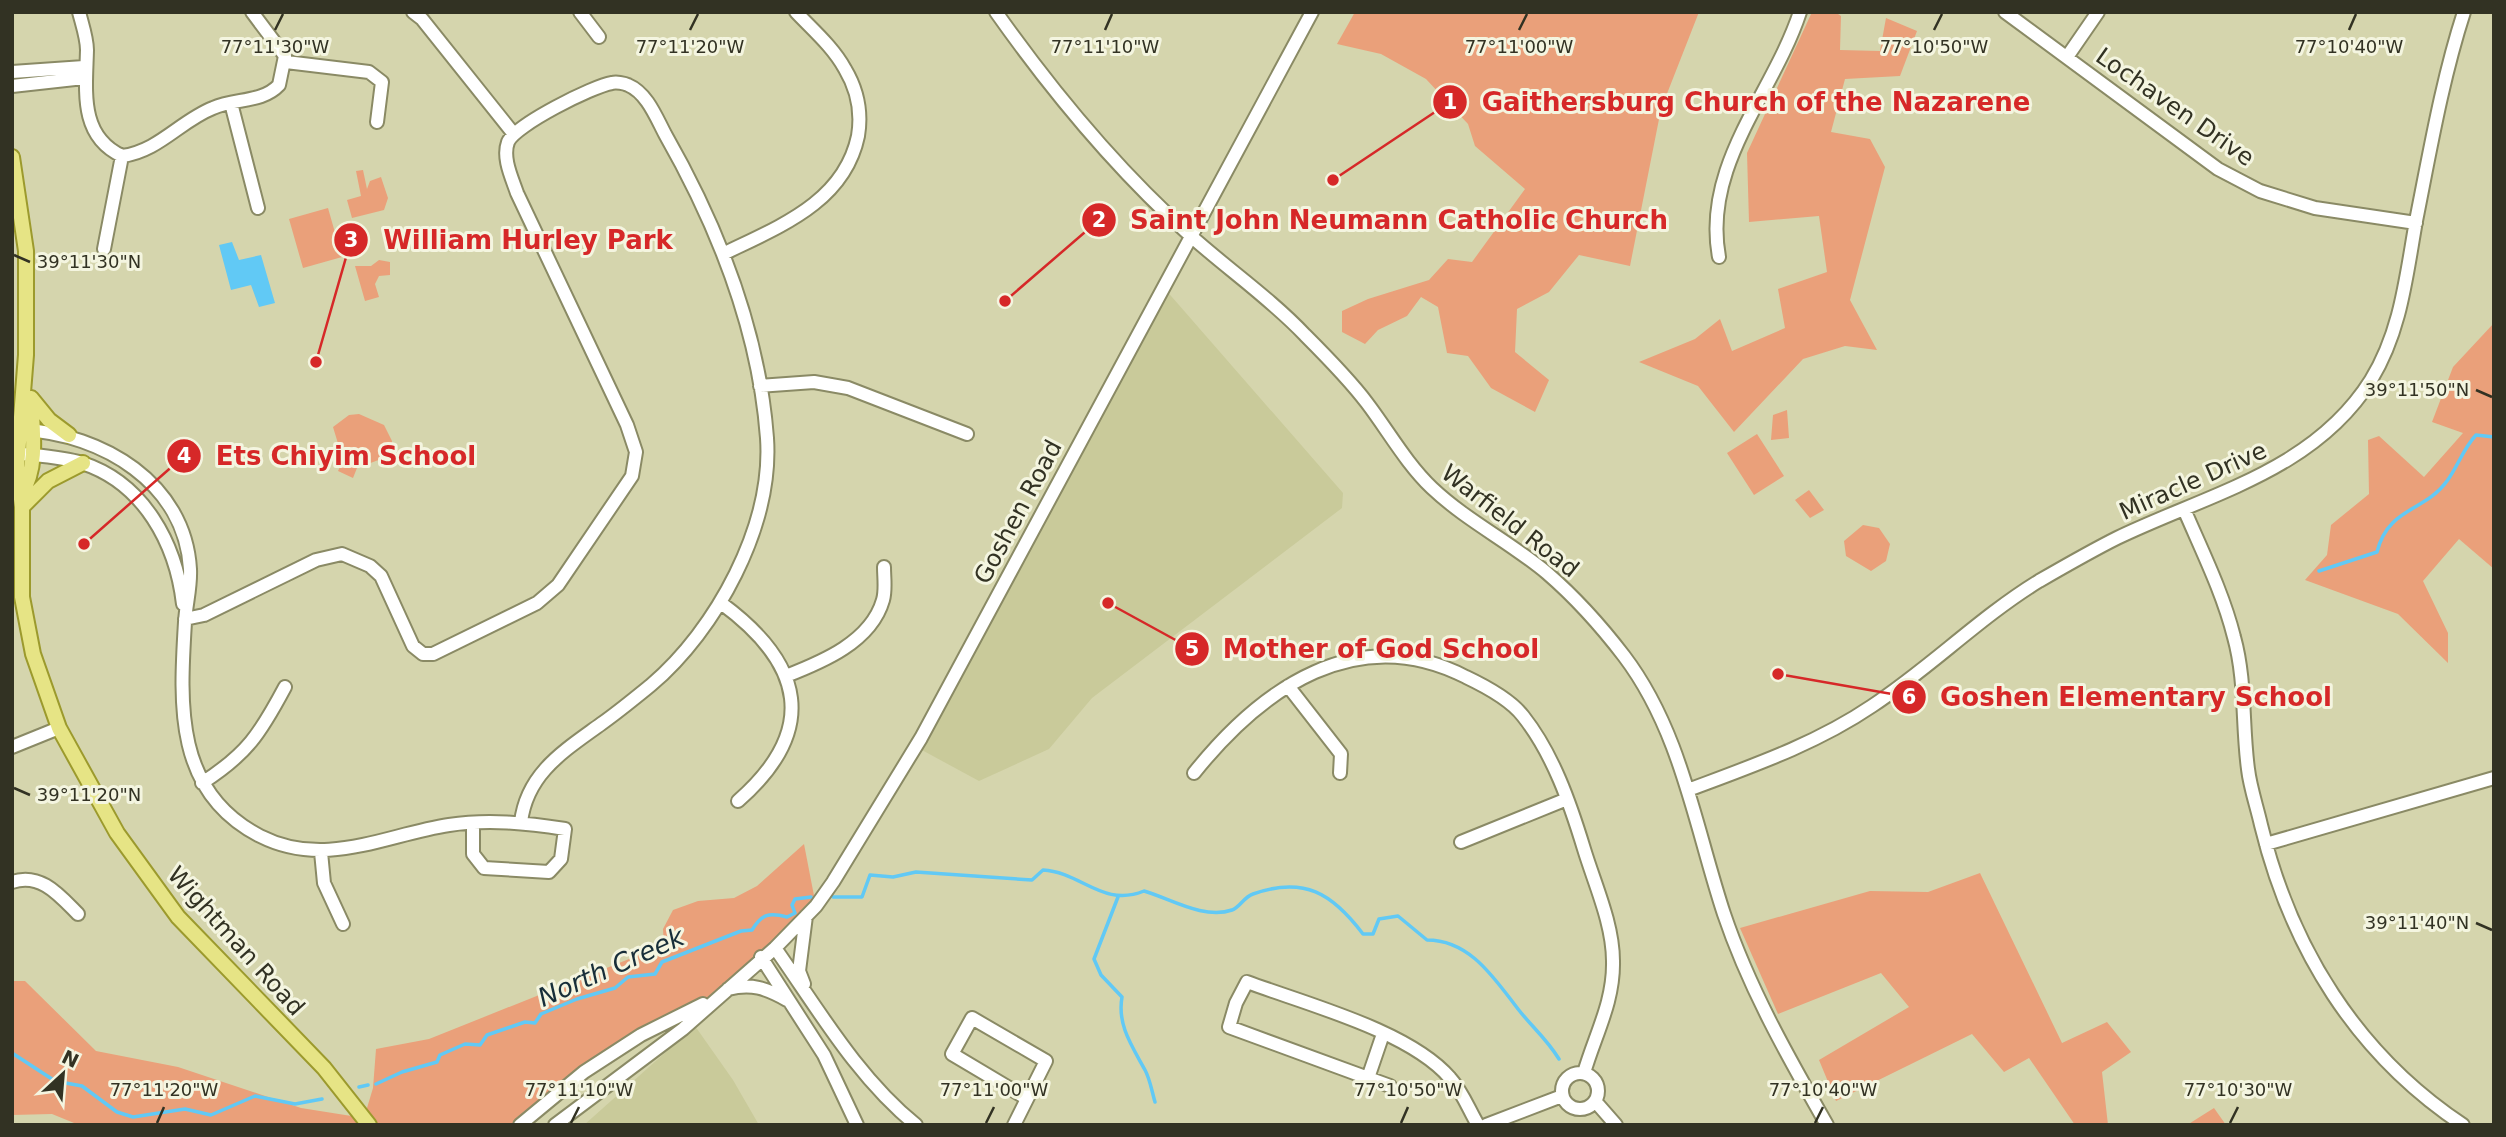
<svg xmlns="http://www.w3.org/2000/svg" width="2506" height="1137" viewBox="0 0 2506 1137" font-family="'DejaVu Sans',sans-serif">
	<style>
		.built { fill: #c9ca9a }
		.green { fill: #eaa07a }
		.water { fill: #61c9f5 }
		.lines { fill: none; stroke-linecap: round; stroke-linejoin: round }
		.stream { stroke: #61c9f5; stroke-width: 3.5 }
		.minor-casing { stroke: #8a8a65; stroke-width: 16 }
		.major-casing { stroke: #9c9a2d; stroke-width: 18 }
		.minor { stroke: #fff; stroke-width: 12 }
		.major { stroke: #e6e485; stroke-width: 14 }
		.ticks { fill: none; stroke: #323223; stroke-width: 2.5 }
		.labels { text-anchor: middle; stroke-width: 6; stroke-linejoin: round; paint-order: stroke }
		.street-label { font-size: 24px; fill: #323223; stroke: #f4f5e0 }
		.water-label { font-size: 26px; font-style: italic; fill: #172e39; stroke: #f4f5e0 }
		.ticks-label { font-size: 18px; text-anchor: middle; fill: #323223; stroke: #f4f5e0; stroke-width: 6; stroke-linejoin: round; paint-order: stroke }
		.leader { fill: none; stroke: #d62828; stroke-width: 2.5 }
		.callout-dot { fill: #d62828; stroke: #f4f5e0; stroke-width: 2.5 }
		.mark-label { font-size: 21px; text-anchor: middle; font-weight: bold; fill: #fff }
		.callout-label { font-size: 26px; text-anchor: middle; font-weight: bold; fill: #d62828; stroke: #f4f5e0; stroke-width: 6; stroke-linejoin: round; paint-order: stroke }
	</style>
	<rect width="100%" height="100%" fill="#d5d5ad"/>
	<path class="built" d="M1165,289L1343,493L1342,508L1092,698L1049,749L979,781L920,749Z
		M695,1026L733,1080L759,1125H584Z"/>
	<path class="green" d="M1355,12H1699L1661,109L1630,266L1579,255L1549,292L1517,309L1515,352L1549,380L1535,412L1491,388L1468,356L1447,353L1438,307L1421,297L1407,316L1378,330L1365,344L1342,332V311L1368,299L1429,280L1448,259L1472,262L1525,189L1475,146L1468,124L1426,79L1381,54L1337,44Z
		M1812,12H1835L1841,16L1840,50L1880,51L1886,18L1917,31L1900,76L1845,79L1831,132L1870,139L1885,167L1850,300L1877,350L1845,346L1803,359L1734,432L1698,386L1639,362L1695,339L1720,319L1732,351L1785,328L1778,289L1827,272L1819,216L1749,222L1747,153Z
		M363,170L367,189L370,181L381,177L388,198L384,210L352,218L347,200L361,196L356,171Z
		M328,208L342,257L303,268L289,219Z
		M379,260L390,262V275L379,276L375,284L379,297L365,301L355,266H371Z
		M2494,323V569L2459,539L2423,581L2448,633V663L2398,614L2305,580L2327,555L2331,525L2369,494L2368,440L2379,436L2424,477L2463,433L2432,422L2453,367Z
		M1787,410L1789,438L1771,440L1773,415Z
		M359,414L384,425L392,441V455L357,468L353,478L338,471L343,460L333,427L349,415Z
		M1757,434L1784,476L1754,495L1727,453Z
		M1809,490L1824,510L1810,518L1795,500Z
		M1863,525L1879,528L1890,544L1886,561L1871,571L1846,556L1844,541Z
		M804,844L816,906L728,989L641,1035L520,1125H79L52,1114L12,1115V981H25L96,1051L178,1067L301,1108L364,1118L373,1088L376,1049L429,1039L664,945L663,929L673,910L698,901L734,898L757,886Z
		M1980,873L2062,1043L2107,1022L2131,1052L2102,1072L2108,1125H2075L2029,1058L2004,1072L1972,1034L1836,1101L1819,1060L1909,1007L1881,973L1778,1014L1740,928L1870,891L1928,892Z
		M2214,1108L2226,1125H2187Z"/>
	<path class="water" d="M232,242L239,260L261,255L275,303L259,307L251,285L231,290L219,245Z"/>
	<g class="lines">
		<path class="stream" d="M2319,571L2377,552C2388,507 2425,512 2447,481C2458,466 2463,449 2476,435L2494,437
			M833,897H862L870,875L893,877L916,872L1032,880L1043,870C1081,872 1103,908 1144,891C1169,898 1204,920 1232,910C1240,907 1244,897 1253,894C1304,876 1332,893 1363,934H1373L1379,919L1398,916L1427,940C1470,940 1494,978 1518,1009C1532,1027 1546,1038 1559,1059
			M1118,897L1094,959L1101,975L1122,997C1117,1025 1132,1046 1145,1070C1150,1079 1152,1092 1155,1102
			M12,1053L55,1081L82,1086L117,1112L133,1117L185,1109L211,1115L255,1096L295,1104L322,1099
			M376,1084L402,1072L437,1062L440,1055L465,1044L480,1045L487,1035L525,1022L535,1023L541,1014L577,999L615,988L628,977L655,974L662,962L741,931L752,930C762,914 769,912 787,917L795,913L792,905L795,899L811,897
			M359,1087L368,1085"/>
		<defs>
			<path id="minor" d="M79,12C82,24 87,38 87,50C86,91 79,136 122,156C159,151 180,121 213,108C235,98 262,103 279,85L285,56L252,12
				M413,12L422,19L513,133
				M580,12L599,37
				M996,12C1054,94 1117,170 1192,237C1229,270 1271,299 1305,335C1326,356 1349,379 1367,403C1389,432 1406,463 1432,488C1467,521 1510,542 1547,573C1576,598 1601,626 1624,656C1681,731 1695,826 1724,914C1749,988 1788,1057 1827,1125
				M2005,12L2218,169L2260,191L2315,208L2416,223
				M2067,57L2098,12
				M286,62L369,72L382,82L377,122
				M12,72L84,67
				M12,86L84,78
				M231,103L258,208
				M104,249L122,156
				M723,254C778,227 844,203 858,136C862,112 857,89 845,69C833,47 813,30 796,12
				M1719,257C1702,165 1773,94 1800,12
				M760,386L814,382L848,388L967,434
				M24,430C102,434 185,483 190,569C191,587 186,604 185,622C180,704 174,792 260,836C325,869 384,835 449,825C488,819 527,823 565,829L561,859L549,872L484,868L473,854V823
				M23,454C43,456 63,457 82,463C144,483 176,544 183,604
				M2184,509C2202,551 2223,593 2234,637C2246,680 2242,725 2248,769C2250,787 2257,807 2261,825C2291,948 2356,1054 2463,1125
				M721,603C804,664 819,730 738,801
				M185,619L204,615L316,560L342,554L370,566L381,576L413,646L423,654H433L537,603L558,585L632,476L636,452L627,425L517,193C512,178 502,158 508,142C515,125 593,86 612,83C616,82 624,83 628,85C647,93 656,117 665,134C718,227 759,331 767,438C773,526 716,630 651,685C635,698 618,712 601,724C564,751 527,773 521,822
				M786,676C822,662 871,642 883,600C886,590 884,578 884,567
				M1288,686L1341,754L1340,773
				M12,747L59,728
				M1194,773C1262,688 1357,621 1466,677C1485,686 1510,699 1523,716C1553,754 1570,803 1584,849C1595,885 1613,924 1613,961C1614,1002 1595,1035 1584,1073
				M202,783C247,754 260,734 285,687
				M1688,790C1752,766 1816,744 1872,706C1930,668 1980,617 2039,581C2065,566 2091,551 2117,538C2208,494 2314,471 2371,380C2401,331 2406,277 2416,221C2430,151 2442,80 2464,12
				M1461,842L1567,799
				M2266,844L2494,778
				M321,852L324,883L343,924
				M12,882C41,872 60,896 78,914
				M775,948C818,1009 857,1077 916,1125
				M761,957L824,1055L857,1125
				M804,984L799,971L806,916
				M728,989C751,983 766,988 787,1000
				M1383,1034L1368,1078L1229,1027L1236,1003L1247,982C1306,1004 1410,1031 1450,1078C1462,1091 1469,1110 1478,1125
				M1562 1091a18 18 0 1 1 36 0a18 18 0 1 1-36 0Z
				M1368,1078L1390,1086
				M1595,1101L1616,1125
				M520,1125L584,1072L641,1035L703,1004
				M555,1125L683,1029L775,948L816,906L833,882L921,738L1312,12
				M1014,1125L1046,1061L972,1018L952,1054L1026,1098
				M1486,1125L1562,1096"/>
			<path id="major" d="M12,157L26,251V355L17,467L22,507V597L33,654L59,728L117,833L178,917L324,1068L369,1125
				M31,398L49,420L69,435
				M21,494C38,469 33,431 31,401
				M22,507L48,481L83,463"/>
		</defs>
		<use href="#minor" class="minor-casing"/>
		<use href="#major" class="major-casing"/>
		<use href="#minor" class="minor"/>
		<use href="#major" class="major"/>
	</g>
	<path class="ticks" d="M275,30L283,14M690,30L698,14M1105,30L1112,14M1519,30L1527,14M1934,30L1942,14M2349,30L2356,14M14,255L30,262M2476,390L2492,397M14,788L30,795M2476,923L2492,930M157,1123L164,1107M571,1123L579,1107M986,1123L994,1107M1401,1123L1408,1107M1815,1123L1823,1107M2230,1123L2238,1107"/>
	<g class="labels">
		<g class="street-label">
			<text transform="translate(2175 107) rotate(35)" y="8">Lochaven Drive</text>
			<text transform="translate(2193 481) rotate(-24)" y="8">Miracle Drive</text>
			<text transform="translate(1018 512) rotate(-62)" y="8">Goshen Road</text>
			<text transform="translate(1510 521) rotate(38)" y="8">Warfield Road</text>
			<text transform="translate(236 941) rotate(48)" y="8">Wightman Road</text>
		</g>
		<g class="water-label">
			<text transform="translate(611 967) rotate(-24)" y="9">North Creek</text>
		</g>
	</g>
	<g class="ticks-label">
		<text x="275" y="53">77°11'30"W</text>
		<text x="690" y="53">77°11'20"W</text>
		<text x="1105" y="53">77°11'10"W</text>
		<text x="1519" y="53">77°11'00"W</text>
		<text x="1934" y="53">77°10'50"W</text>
		<text x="2349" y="53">77°10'40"W</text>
		<text x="89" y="268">39°11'30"N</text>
		<text x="2417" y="396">39°11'50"N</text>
		<text x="89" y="801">39°11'20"N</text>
		<text x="2417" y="929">39°11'40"N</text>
		<text x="164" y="1096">77°11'20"W</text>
		<text x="579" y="1096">77°11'10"W</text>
		<text x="994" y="1096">77°11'00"W</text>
		<text x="1408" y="1096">77°10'50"W</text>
		<text x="1823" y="1096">77°10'40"W</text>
		<text x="2238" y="1096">77°10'30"W</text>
	</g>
	<path class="leader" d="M1333 180L1450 102M1005 301L1099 220M316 362L351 240M84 544L184 456M1108 603L1192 649M1778 674L1909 697"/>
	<g class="callout-dot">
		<circle cx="1333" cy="180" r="7"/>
		<circle cx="1005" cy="301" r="7"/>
		<circle cx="316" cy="362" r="7"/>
		<circle cx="84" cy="544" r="7"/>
		<circle cx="1108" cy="603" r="7"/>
		<circle cx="1778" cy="674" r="7"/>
		<circle cx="1450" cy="102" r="18"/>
		<circle cx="1099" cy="220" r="18"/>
		<circle cx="351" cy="240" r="18"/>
		<circle cx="184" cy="456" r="18"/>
		<circle cx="1192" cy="649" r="18"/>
		<circle cx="1909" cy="697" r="18"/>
	</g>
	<g class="mark-label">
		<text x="1450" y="109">1</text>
		<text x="1099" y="227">2</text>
		<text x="351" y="247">3</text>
		<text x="184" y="463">4</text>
		<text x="1192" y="656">5</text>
		<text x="1909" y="704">6</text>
	</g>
	<g class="callout-label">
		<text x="1756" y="111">Gaithersburg Church of the Nazarene</text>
		<text x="1399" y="229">Saint John Neumann Catholic Church</text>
		<text x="528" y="249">William Hurley Park</text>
		<text x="346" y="465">Ets Chiyim School</text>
		<text x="1381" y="658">Mother of God School</text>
		<text x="2136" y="706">Goshen Elementary School</text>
	</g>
	<rect width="2506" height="1137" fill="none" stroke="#323223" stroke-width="28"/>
	<g transform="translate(63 1074) rotate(26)" stroke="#f4f5e0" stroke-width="5" paint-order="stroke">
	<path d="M0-5L12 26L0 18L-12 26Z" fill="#323223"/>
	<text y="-10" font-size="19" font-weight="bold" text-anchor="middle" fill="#323223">N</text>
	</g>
</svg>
